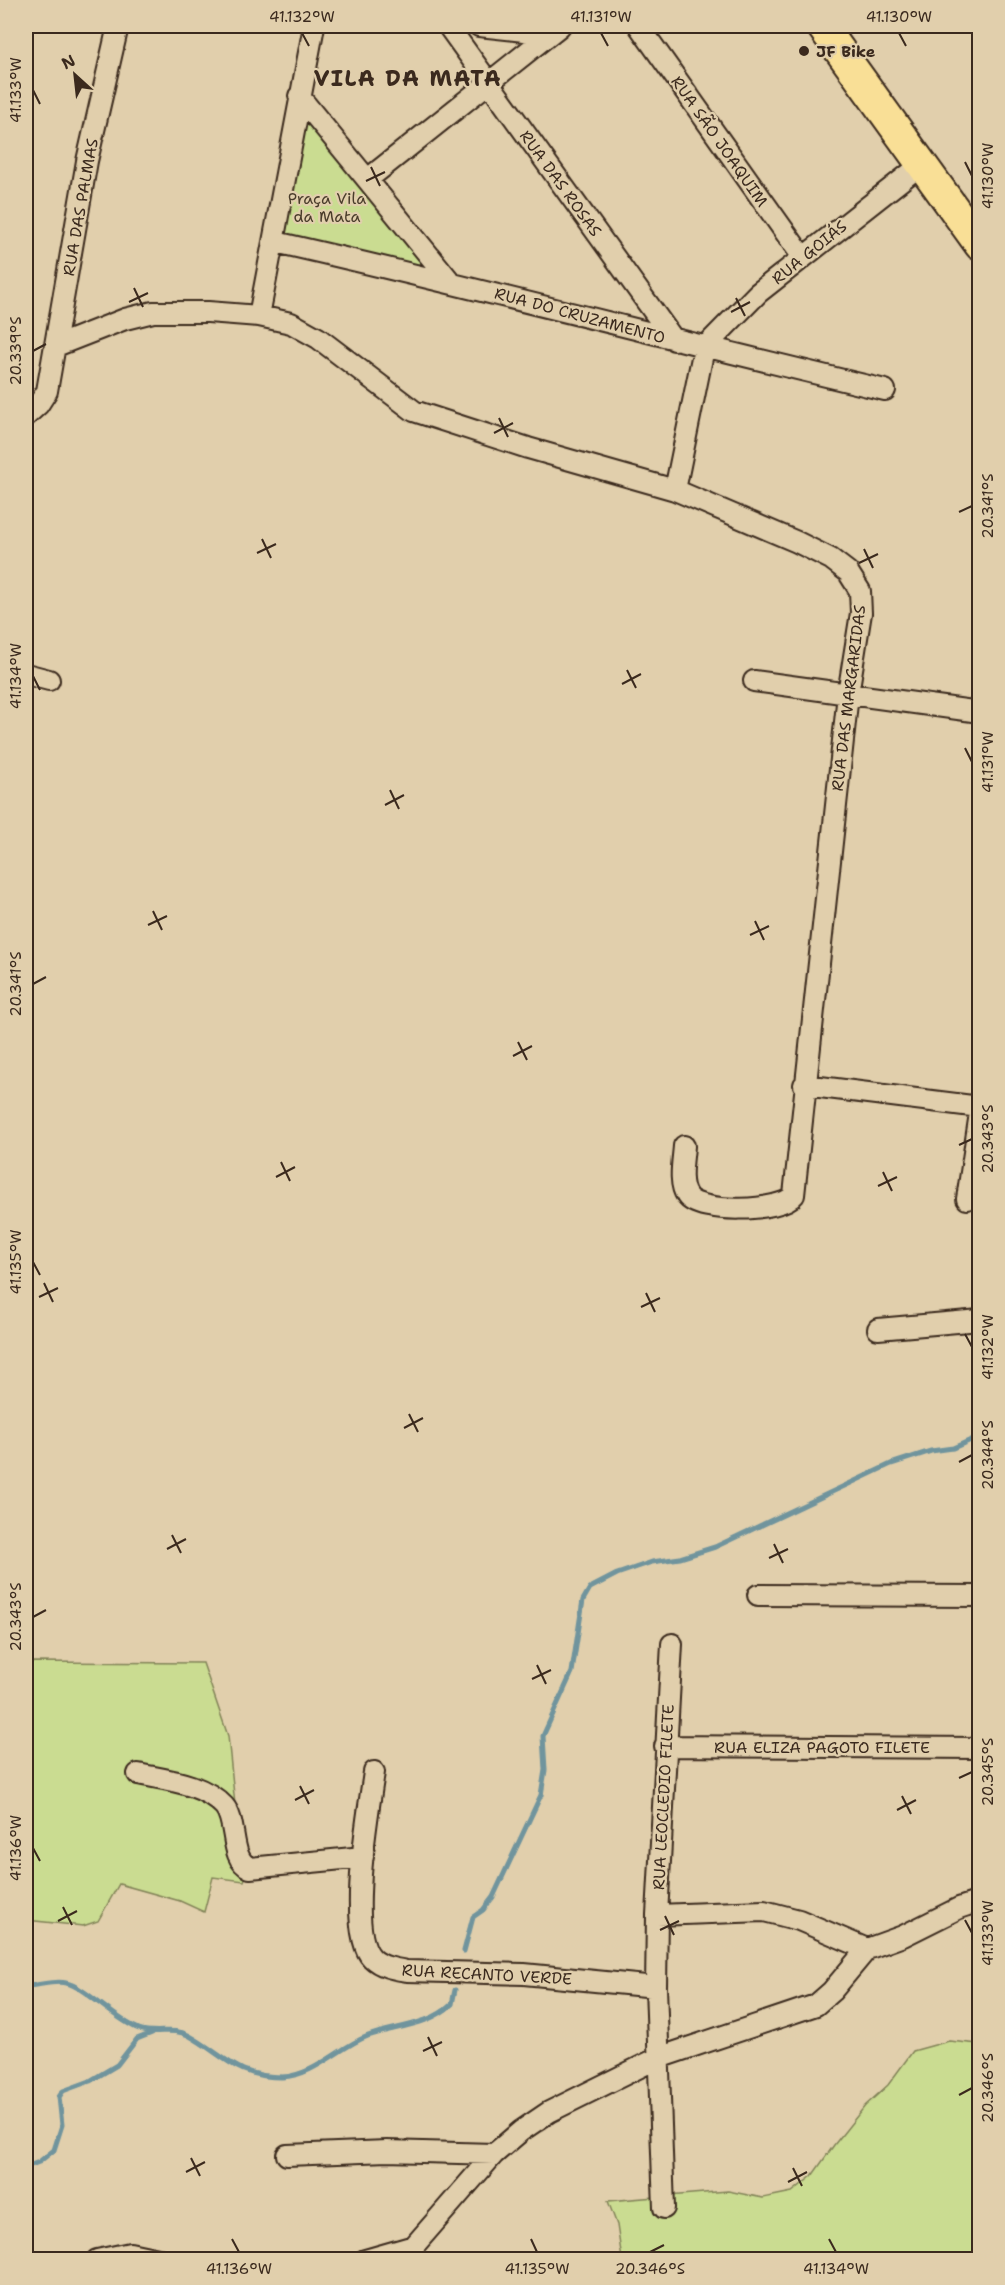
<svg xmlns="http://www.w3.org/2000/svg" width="1005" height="2285" viewBox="0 0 1005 2285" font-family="'Shantell Sans',sans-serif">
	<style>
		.green { fill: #cadc91; stroke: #828358; stroke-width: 1.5 }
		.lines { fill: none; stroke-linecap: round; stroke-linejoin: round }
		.stream { stroke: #6f949d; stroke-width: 5 }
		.street-casing { stroke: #3b2a1e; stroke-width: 24 }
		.primary-casing { stroke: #3b2a1e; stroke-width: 34 }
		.street { stroke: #e1cfac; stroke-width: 20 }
		.primary { stroke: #f9df96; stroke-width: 30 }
		.ticks { fill: none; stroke: #3b2a1e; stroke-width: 2 }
		.poi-dot { fill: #3b2a1e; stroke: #e1cfac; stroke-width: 2 }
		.labels { text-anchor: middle; stroke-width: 4.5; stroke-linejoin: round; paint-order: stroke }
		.poi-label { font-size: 16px; font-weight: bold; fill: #3b2a1e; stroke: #e1cfac; text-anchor: start }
		.street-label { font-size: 16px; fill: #3b2a1e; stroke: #e1cfac }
		.park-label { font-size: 16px; fill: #493c2a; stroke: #e1cfac }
		.district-label { font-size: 22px; font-weight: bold; letter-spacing: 1.5px; fill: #3b2a1e; stroke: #e1cfac }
		.neatline { fill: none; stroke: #3b2a1e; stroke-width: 2 }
		.ticks-label { font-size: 15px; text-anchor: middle; fill: #3b2a1e }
	</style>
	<rect width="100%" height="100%" fill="#e1cfac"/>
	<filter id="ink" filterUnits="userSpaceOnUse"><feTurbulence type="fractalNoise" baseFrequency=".0167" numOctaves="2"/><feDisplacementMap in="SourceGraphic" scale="12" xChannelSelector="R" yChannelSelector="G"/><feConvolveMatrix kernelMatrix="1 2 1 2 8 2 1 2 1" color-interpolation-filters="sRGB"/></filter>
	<g filter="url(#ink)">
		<path class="green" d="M302,115L429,270L283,238Z
			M26,1662L203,1663L228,1736L240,1854L246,1876L244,1881L213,1877L204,1912L180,1901L119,1884L98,1921L83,1926L26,1920Z
			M949,2041L979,2044V2259H622L617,2225L608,2201L728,2191L763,2198L792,2192L812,2176L834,2145L865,2106L888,2085L913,2051Z"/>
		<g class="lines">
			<path class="stream" d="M464,1951L473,1917L483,1910L493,1897L541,1795L545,1770L543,1736L572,1672L583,1600L590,1588L617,1574L652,1562L680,1558L715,1547L891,1464L931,1451L953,1448L980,1436
				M26,1986C39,1986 54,1980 66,1983C84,1986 115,2020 139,2029C155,2035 173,2027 188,2035C223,2054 235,2077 282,2077C314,2076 339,2047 368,2036C396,2026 429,2026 452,2004L455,1990
				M26,2167L39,2162L54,2150L62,2125L59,2097L63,2091L90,2081L117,2065L137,2039L152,2033"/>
			<defs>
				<path id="street" d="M448,26L674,340
					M479,26L533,32
					M639,26L802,256
					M299,96L450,281
					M368,179L560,26
					M275,242C479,288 681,342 885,390
					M259,316L314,26
					M56,346L125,319L153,312H208L259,316L291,323L318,338L414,411L528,448L675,490L797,542L831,559L848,572L860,591L861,613L848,694L794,1195C781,1212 699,1214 687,1196C678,1183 683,1161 684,1146
					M26,416L38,405L47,391L87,161L118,26
					M675,490L704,348L758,293L922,164
					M26,674L49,680
					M754,681L980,712
					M804,1085L980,1107
					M967,1199L980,1113
					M878,1329L980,1320
					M758,1595L980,1596
					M665,1746L980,1748
					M374,1772C369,1809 346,1932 372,1958C381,1967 395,1969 407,1971L524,1974L656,1987
					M138,1774C166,1780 203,1783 224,1806C238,1822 229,1859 250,1868L363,1857
					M657,1915L764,1911L799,1920L867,1949
					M287,2155L387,2151L494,2154
					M664,2208L656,1987L657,1915L672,1644
					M97,2260L130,2253L163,2260
					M365,2260L414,2246L494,2154L521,2131L549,2112L658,2058L816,2005L832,1991L867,1949L903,1936L959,1908L980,1901"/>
				<path id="primary" d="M822,26L980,245"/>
			</defs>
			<use href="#street" class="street-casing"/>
			<use href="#primary" class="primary-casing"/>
			<use href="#street" class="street"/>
			<use href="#primary" class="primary"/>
		</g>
	</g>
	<path class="ticks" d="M302,33L309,46M601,33L608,46M899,33L906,46M33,90L40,104M965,162L972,176M371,167L380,186M366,181L385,172M134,288L143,307M736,298L745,316M129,302L148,293M731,312L750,302M33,351L46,344M499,418L508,437M494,433L513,423M959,512L972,506M262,539L271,558M864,549L873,568M257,553L276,544M859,563L878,554M627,670L636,688M33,676L40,690M622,684L641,674M965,748L972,762M390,790L399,809M385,805L404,795M153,911L162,930M755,921L764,940M148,925L167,916M750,935L769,926M33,984L46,977M518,1042L527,1060M513,1056L532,1046M959,1145L972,1139M281,1162L290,1181M883,1172L892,1191M276,1177L295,1167M878,1186L897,1177M33,1262L40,1275M44,1283L53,1302M646,1293L655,1312M39,1297L58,1288M641,1307L660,1298M965,1334L972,1347M409,1414L418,1432M404,1428L423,1418M959,1462L972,1455M172,1535L181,1553M774,1544L783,1563M167,1549L186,1539M769,1558L788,1549M33,1617L46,1610M537,1665L546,1684M532,1679L551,1670M959,1778L972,1772M300,1786L309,1804M902,1796L911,1814M295,1800L314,1790M897,1810L916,1800M33,1848L40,1861M63,1907L72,1925M665,1916L674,1935M965,1920L972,1933M58,1921L77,1911M660,1930L679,1921M428,2037L437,2056M423,2051L442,2042M959,2095L972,2088M191,2158L200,2176M793,2168L802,2186M186,2172L205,2162M788,2182L807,2172M232,2239L239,2252M531,2239L537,2252M829,2239L836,2252M650,2252L664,2245"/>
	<circle class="poi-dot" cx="804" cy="51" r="6"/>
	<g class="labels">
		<g class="poi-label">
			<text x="816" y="57">JF Bike</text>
		</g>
		<g class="street-label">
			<text transform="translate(720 141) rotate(55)" y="6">RUA SÃO JOAQUIM</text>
			<text transform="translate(561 183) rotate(54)" y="6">RUA DAS ROSAS</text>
			<text transform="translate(80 207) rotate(-80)" y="6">RUA DAS PALMAS</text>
			<text transform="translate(809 252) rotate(-39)" y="6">RUA GOIÁS</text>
			<text transform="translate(580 315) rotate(15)" y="6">RUA DO CRUZAMENTO</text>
			<text transform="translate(848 698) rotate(-83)" y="6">RUA DAS MARGARIDAS</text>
			<text x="822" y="1753">RUA ELIZA PAGOTO FILETE</text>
			<text transform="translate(663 1797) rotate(-87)" y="6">RUA LEOCLEDIO FILETE</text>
			<text transform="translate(487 1974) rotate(3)" y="6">RUA RECANTO VERDE</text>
		</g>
		<g class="park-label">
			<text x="327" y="204">Praça Vila<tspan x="327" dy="18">da Mata</tspan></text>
		</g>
		<g class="district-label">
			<text x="408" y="86">VILA DA MATA</text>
		</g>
	</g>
	<rect width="1005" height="2285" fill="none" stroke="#e1cfac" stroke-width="66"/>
	<g transform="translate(75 75) rotate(333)" stroke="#e1cfac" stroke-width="4.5" paint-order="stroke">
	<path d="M0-4.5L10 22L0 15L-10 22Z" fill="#3b2a1e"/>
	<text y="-9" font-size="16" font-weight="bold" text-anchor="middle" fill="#3b2a1e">N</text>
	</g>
	<rect x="33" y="33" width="939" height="2219" class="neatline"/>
	<g class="ticks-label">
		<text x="302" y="22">41.132°W</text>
		<text x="601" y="22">41.131°W</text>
		<text x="899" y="22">41.130°W</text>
		<text transform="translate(16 90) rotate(-90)" y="5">41.133°W</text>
		<text transform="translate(988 176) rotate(-90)" y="5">41.130°W</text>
		<text transform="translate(16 351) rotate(-90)" y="5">20.339°S</text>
		<text transform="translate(988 506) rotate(-90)" y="5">20.341°S</text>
		<text transform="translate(16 676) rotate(-90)" y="5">41.134°W</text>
		<text transform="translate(988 762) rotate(-90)" y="5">41.131°W</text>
		<text transform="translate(16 984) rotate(-90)" y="5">20.341°S</text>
		<text transform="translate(988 1139) rotate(-90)" y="5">20.343°S</text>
		<text transform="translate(16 1262) rotate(-90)" y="5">41.135°W</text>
		<text transform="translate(988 1347) rotate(-90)" y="5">41.132°W</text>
		<text transform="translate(988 1455) rotate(-90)" y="5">20.344°S</text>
		<text transform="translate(16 1617) rotate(-90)" y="5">20.343°S</text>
		<text transform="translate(988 1772) rotate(-90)" y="5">20.345°S</text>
		<text transform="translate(16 1848) rotate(-90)" y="5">41.136°W</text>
		<text transform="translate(988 1933) rotate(-90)" y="5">41.133°W</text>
		<text transform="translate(988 2088) rotate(-90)" y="5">20.346°S</text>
		<text x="239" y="2274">41.136°W</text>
		<text x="537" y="2274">41.135°W</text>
		<text x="650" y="2274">20.346°S</text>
		<text x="836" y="2274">41.134°W</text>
	</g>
</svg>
